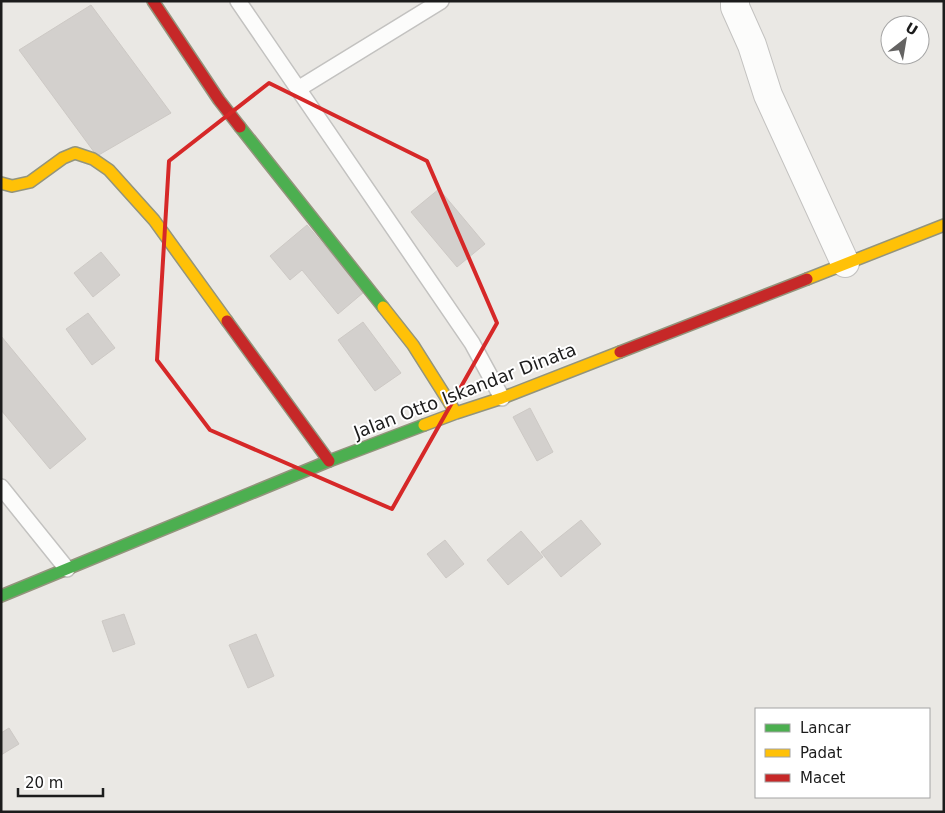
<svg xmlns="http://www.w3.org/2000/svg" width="945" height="813" viewBox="0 0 945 813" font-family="'DejaVu Sans',sans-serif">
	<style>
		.building { fill: #d3d0cd; stroke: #cdc9c5 }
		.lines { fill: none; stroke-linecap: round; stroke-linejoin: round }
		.lane-casing { stroke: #c3c2c0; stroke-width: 18 }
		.street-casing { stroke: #c3c2c0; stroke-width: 30 }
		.fast-casing { stroke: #93947c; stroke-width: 14 }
		.slow-casing { stroke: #93947c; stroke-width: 14 }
		.jam-casing { stroke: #93947c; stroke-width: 14 }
		.lane { stroke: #fcfcfb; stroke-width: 15 }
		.street { stroke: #fcfcfb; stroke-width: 28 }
		.fast { stroke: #4caf50; stroke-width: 11 }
		.slow { stroke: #ffc107; stroke-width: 11 }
		.jam { stroke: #c62828; stroke-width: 11 }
		.marked { fill: none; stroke: #d62828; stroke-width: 4; stroke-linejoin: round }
		.labels { text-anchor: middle; stroke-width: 4; stroke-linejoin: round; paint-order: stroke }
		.street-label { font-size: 18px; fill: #1c1c1c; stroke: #fff }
	</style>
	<rect width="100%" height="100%" fill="#eae8e4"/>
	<path class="building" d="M91,5L171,113L97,156L19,50Z
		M439,189L485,244L457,267L411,212Z
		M307,225L364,292L338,314L302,270L290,280L270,256Z
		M101,252L120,275L93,297L74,273Z
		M88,313L115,348L92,365L66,329Z
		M363,322L401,373L375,391L338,340Z
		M1,336L86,439L50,469L1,410Z
		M530,408L553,452L537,461L513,417Z
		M581,520L601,544L561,577L541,552Z
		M521,531L543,557L508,585L487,560Z
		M445,540L464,564L446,578L427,554Z
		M124,614L135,644L113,652L102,621Z
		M256,634L274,676L248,688L229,645Z
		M9,728L19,744L1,755V733Z"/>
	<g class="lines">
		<defs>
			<path id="lane" d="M238,1L472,343L502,398
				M298,89L441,1
				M1,487L67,569"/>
			<path id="street" d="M735,1V7L752,45L768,95L845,263"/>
			<path id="fast" d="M240,127L383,307
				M1,596L329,461L424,425"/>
			<path id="slow" d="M1,183L12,186L30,182L63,158L75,153L93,159L109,170L154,220L227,321
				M807,279L944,225
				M383,307L413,345L456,413
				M424,425L456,413L502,398L620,352"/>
			<path id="jam" d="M153,1L219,100L240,127
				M227,321L329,461
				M620,352L807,279"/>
		</defs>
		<use href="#lane" class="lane-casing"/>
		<use href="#street" class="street-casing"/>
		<use href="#fast" class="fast-casing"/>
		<use href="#slow" class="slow-casing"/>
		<use href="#jam" class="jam-casing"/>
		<use href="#lane" class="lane"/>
		<use href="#street" class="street"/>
		<use href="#fast" class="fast"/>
		<use href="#slow" class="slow"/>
		<use href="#jam" class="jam"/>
	</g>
	<path class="marked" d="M269,83L427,161L497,323L392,509L210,430L157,360L169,161Z"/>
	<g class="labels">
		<g class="street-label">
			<text transform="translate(465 391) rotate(-21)" y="6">Jalan Otto Iskandar Dinata</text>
		</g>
	</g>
	<rect width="945" height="813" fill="none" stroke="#1c1c1c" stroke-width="5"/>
	<rect x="755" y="708" width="175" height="90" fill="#ffffff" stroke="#a4a4a4"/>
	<rect x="765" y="724" width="25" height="8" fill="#4caf50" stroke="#a4a4a4"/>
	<text x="800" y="733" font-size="15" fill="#1c1c1c">Lancar</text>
	<rect x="765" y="749" width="25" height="8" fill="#ffc107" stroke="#a4a4a4"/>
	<text x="800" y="758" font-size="15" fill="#1c1c1c">Padat</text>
	<rect x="765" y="774" width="25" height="8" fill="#c62828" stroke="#a4a4a4"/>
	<text x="800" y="783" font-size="15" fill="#1c1c1c">Macet</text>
	<g transform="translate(905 40) rotate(31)"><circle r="24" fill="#ffffff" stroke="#a4a4a4"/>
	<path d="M0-4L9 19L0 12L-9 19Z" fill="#646362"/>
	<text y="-8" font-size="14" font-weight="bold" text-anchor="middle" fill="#1c1c1c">U</text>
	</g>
	<path d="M18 788v8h85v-8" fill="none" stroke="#1c1c1c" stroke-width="2.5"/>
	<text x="25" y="788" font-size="15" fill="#1c1c1c" stroke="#ffffff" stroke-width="4" paint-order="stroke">20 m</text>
</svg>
